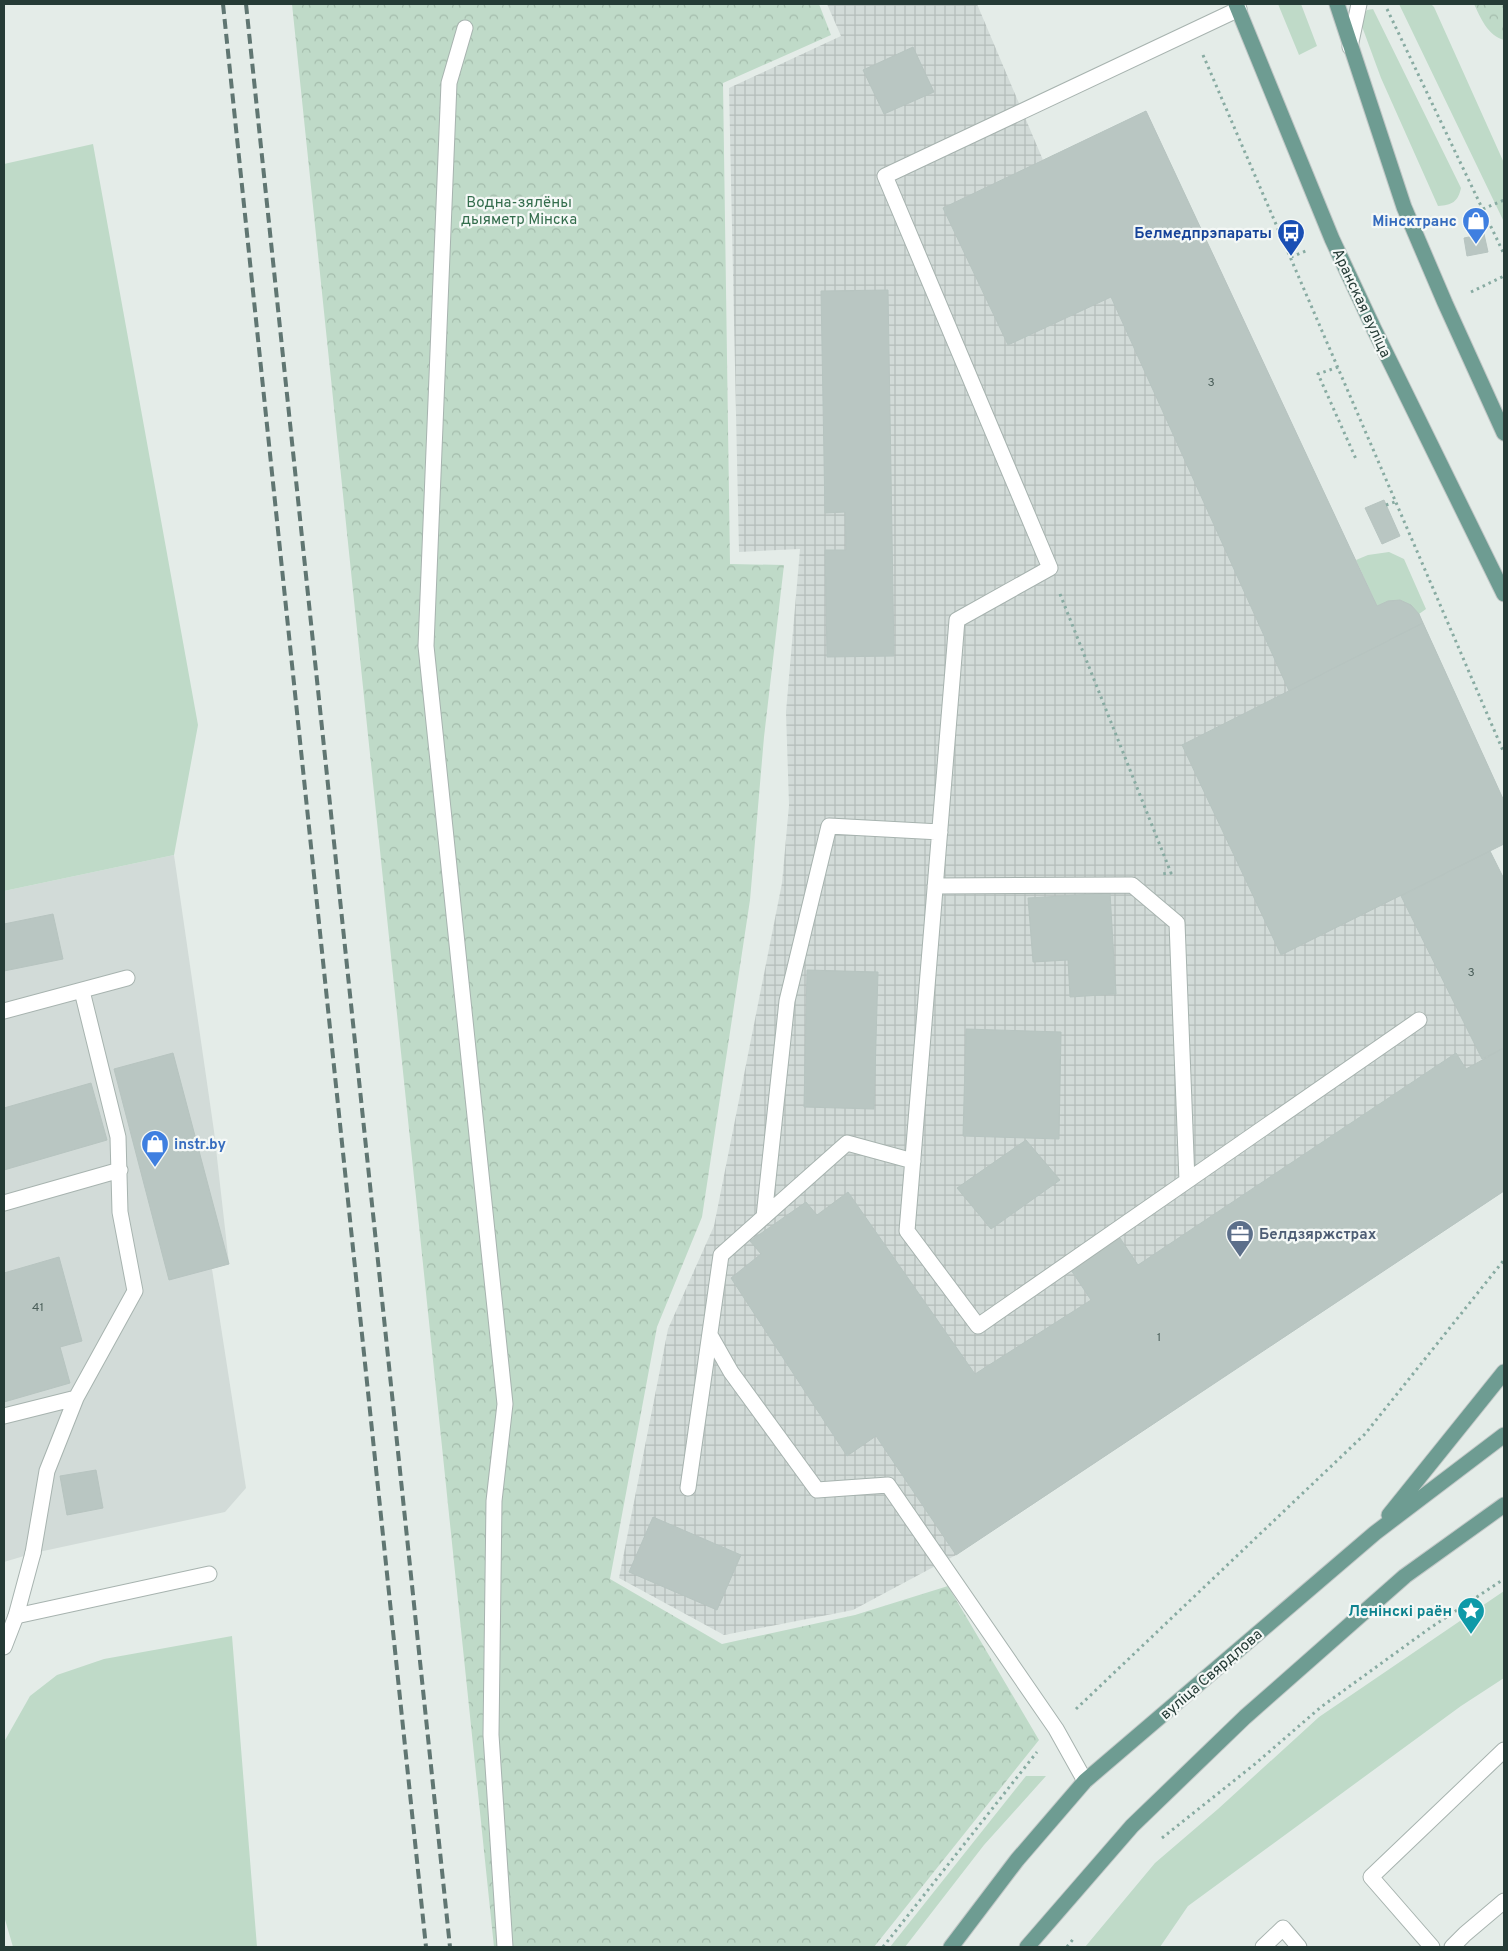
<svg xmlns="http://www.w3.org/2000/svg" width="1508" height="1951" viewBox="0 0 1508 1951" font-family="Overpass,sans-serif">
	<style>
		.built { fill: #d2dbd8 }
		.industrial { fill: url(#industrial-grid) }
		.grass { fill: #bfdac8 }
		.forest { fill: url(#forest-crowns) }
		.building { fill: #b9c6c2; stroke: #b7c4c0 }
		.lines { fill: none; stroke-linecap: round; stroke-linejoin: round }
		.lane-casing { stroke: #a7b3af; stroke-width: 17 }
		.street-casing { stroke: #a7b3af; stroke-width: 17 }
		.primary-casing { stroke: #c2c8c7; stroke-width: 17 }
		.path { stroke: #88aba2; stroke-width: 3; stroke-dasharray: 2.5 4; stroke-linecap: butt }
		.lane { stroke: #fff; stroke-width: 15 }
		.street { stroke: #fff; stroke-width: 15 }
		.primary { stroke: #6e9c92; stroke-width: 15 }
		.rail { stroke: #607672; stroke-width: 4; stroke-dasharray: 10 5; stroke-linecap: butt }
		.labels { text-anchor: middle; stroke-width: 4.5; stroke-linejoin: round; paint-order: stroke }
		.number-label { font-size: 12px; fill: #4a5e59 }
		.park-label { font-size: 15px; fill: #346d4d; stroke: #f4f8f6 }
		.shop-label { font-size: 15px; font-weight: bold; fill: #366cbe; stroke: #f4f8f6; text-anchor: end }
		.transit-label { font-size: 15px; font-weight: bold; fill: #164399; stroke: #f4f8f6; text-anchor: end }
		.street-label { font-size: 15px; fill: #253b36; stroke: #f4f8f6 }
		.service-label { font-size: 15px; font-weight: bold; fill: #4e5e75; stroke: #f4f8f6; text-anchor: start }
		.culture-label { font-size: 15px; font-weight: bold; fill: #0d838f; stroke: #f4f8f6; text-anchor: end }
	</style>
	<defs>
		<pattern id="industrial-grid" width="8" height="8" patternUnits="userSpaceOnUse" patternTransform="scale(1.25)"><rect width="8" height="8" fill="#d2dbd8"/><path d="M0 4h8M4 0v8" fill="none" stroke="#b4bdba"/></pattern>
		<pattern id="forest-crowns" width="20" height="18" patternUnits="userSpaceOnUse" patternTransform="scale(1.25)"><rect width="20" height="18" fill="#bfdac8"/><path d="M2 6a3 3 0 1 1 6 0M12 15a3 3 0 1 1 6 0" fill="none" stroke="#a4bcac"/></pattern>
	</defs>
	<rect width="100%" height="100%" fill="#e4ece8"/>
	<path class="built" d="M174,855L214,1131L229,1264L212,1269L246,1488L225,1512L34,1553L4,1562V891Z"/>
	<path class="industrial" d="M827,4H977L1043,160L1146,111L1377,606L1388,601L1400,600L1411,605L1419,614L1504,801V844L1490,851L1504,879V1191L956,1555L853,1610L724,1635L619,1578L668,1329L714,1226L782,883L789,805L786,712L800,549L739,552L729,88L841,36Z"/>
	<path class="grass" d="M1278,4H1301L1317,46L1299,55Z
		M1399,4H1431L1434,7L1504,163V222Z
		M1373,9L1461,188C1458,202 1452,205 1438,206L1381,78L1360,21L1367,10Z
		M93,144L198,725L174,855L4,891V164Z
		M1389,552L1404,559L1426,609L1419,614C1404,598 1396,598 1377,606L1356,560L1368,555Z
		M1504,1591V1678L1461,1706L1188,1906L1160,1947H1085L1155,1863L1218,1809L1319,1717Z
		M232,1636L257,1947H13L4,1916V1742L30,1696L57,1675L104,1659Z
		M1026,1776H1046L984,1845L905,1947H890Z"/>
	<path class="forest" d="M292,4H819L831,35L723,83L730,564L784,565L764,737L750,900L702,1217L657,1327L610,1579L722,1644L855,1615L948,1586L1039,1740L874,1947H494Z
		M1474,4H1504V40C1488,36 1480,17 1474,4Z"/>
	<path class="building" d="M913,47L934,92L884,114L863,70Z
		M1146,111L1377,606L1388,601L1400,600L1411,605L1419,614L1423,623L1289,691L1111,297L1008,345L943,208Z
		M1484,234L1488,252L1467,256L1464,238Z
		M888,290L894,656L827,657L825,550H846L845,512L825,513L821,291Z
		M1384,500L1400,536L1382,544L1365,508Z
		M1423,623L1504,801V844L1281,955L1182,745Z
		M1490,851L1504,879V1048L1482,1059L1401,896Z
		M1110,893L1116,994L1070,997L1068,960L1033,962L1028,898Z
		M53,914L63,959L4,971V924Z
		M807,970L878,972L874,1109L804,1107Z
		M966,1029L1061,1032L1059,1139L963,1136Z
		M1504,1048V1191L956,1555L876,1436L847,1456L731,1278L761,1254L750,1241L806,1202L817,1215L848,1192L975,1374L1091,1300L1071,1270L1120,1238L1138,1265L1456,1053L1466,1069Z
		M173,1053L229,1264L169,1280L114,1069Z
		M91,1083L107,1140L4,1170V1108Z
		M1026,1140L1060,1180L991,1229L957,1188Z
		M59,1257L82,1341L60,1347L70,1383L4,1402V1273Z
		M96,1470L103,1508L67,1515L60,1476Z
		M653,1517L741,1555L717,1610L629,1572Z"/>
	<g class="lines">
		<defs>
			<path id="lane" d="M1239,9L885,176L1050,568L957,620L907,1231L978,1326L1419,1020
				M465,28L449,83L426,646L505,1404L494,1501L491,1735L505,1947
				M1350,47L1359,4
				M935,886L1132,885L1177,923L1187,1181
				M4,1011L127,978
				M4,1203L120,1170
				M764,1217L787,1001L829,826L940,832
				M710,1335L731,1372L817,1490L888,1485L1056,1729L1085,1781
				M4,1416L76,1398
				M688,1488L721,1255L847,1143L913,1161
				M33,1553L47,1471L76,1398L135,1291L120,1212L118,1137L82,991
				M16,1616L209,1574
				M1263,1947L1283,1928L1299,1947
				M1432,1947L1371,1877L1504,1750
				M1452,1947L1465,1934L1504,1901"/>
			<path id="street" d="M4,1647L16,1616L33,1553"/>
			<path id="primary" d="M1236,4L1332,239L1374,329L1504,594
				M1337,4L1404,207L1445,303L1504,433
				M1389,1515L1504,1372
				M951,1947L1017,1860L1085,1781L1375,1533L1504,1435
				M1027,1947L1132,1826L1245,1717L1405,1576L1504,1505"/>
		</defs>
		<use href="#lane" class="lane-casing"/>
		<use href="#street" class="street-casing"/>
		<use href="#primary" class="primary-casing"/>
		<path class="path" d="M1387,9L1504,254
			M1203,55L1504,753
			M1483,209L1504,200
			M1291,257L1308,250
			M1471,292L1504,276
			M1338,367L1318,374L1356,459
			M1386,505L1395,502
			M1060,594L1171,873L1162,874
			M1076,1709L1365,1434L1504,1260
			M1162,1838L1255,1764L1321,1707L1430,1628L1504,1579
			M883,1947L1037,1752
			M1067,1947L1074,1938"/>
		<use href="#lane" class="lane"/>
		<use href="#street" class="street"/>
		<use href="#primary" class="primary"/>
		<path class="rail" d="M223,4L426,1947
			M246,4L450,1947"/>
	</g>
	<defs>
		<symbol id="shop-pin" viewBox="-11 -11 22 30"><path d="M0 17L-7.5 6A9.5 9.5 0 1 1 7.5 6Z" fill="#3f7fe0" stroke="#f4f8f6"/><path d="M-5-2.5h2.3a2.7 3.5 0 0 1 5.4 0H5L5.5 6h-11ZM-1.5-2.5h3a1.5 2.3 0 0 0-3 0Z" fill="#fff"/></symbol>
		<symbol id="bus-pin" viewBox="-11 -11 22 30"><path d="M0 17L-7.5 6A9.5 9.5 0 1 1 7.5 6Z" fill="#1a4fb4" stroke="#f4f8f6"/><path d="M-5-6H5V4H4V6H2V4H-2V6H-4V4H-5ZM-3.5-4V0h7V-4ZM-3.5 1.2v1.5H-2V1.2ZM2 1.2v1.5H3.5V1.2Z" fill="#fff"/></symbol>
		<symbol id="office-pin" viewBox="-11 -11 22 30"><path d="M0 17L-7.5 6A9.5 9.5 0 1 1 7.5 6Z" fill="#5c6f8a" stroke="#f4f8f6"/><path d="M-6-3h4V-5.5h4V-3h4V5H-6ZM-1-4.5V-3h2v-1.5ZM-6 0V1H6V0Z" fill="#fff"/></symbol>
		<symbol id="sight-pin" viewBox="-11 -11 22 30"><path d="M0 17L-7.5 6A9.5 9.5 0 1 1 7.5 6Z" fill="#0f9aa8" stroke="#f4f8f6"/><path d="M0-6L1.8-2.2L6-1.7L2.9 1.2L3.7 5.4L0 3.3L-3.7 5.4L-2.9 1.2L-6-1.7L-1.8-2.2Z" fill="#fff"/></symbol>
	</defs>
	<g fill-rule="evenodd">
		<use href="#shop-pin" x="1460" y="205" width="32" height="43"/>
		<use href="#bus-pin" x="1275" y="217" width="32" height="43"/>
		<use href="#shop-pin" x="139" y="1128" width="32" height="43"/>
		<use href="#office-pin" x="1224" y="1218" width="32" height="43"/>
		<use href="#sight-pin" x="1455" y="1595" width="32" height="43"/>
	</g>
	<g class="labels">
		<g class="number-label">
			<text x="1211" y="386">3</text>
			<text x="1471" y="976">3</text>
			<text x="38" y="1311">41</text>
			<text x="1159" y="1341">1</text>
		</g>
		<g class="park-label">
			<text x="519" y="207">Водна-зялёны<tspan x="519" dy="17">дыяметр Мінска</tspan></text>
		</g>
		<g class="shop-label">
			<text x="1457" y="226">Мінсктранс</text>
			<text x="174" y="1149" text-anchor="start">instr.by</text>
		</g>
		<g class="transit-label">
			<text x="1272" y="238">Белмедпрэпараты</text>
		</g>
		<g class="street-label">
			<text transform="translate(1362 303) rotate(65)" y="5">Аранская вуліца</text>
			<text transform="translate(1211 1674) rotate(-41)" y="5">вуліца Свярдлова</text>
		</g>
		<g class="service-label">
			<text x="1259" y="1239">Белдзяржстрах</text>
		</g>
		<g class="culture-label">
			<text x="1452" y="1616">Ленінскі раён</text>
		</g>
	</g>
	<rect width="1508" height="1951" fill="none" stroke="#253b36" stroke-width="10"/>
</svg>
